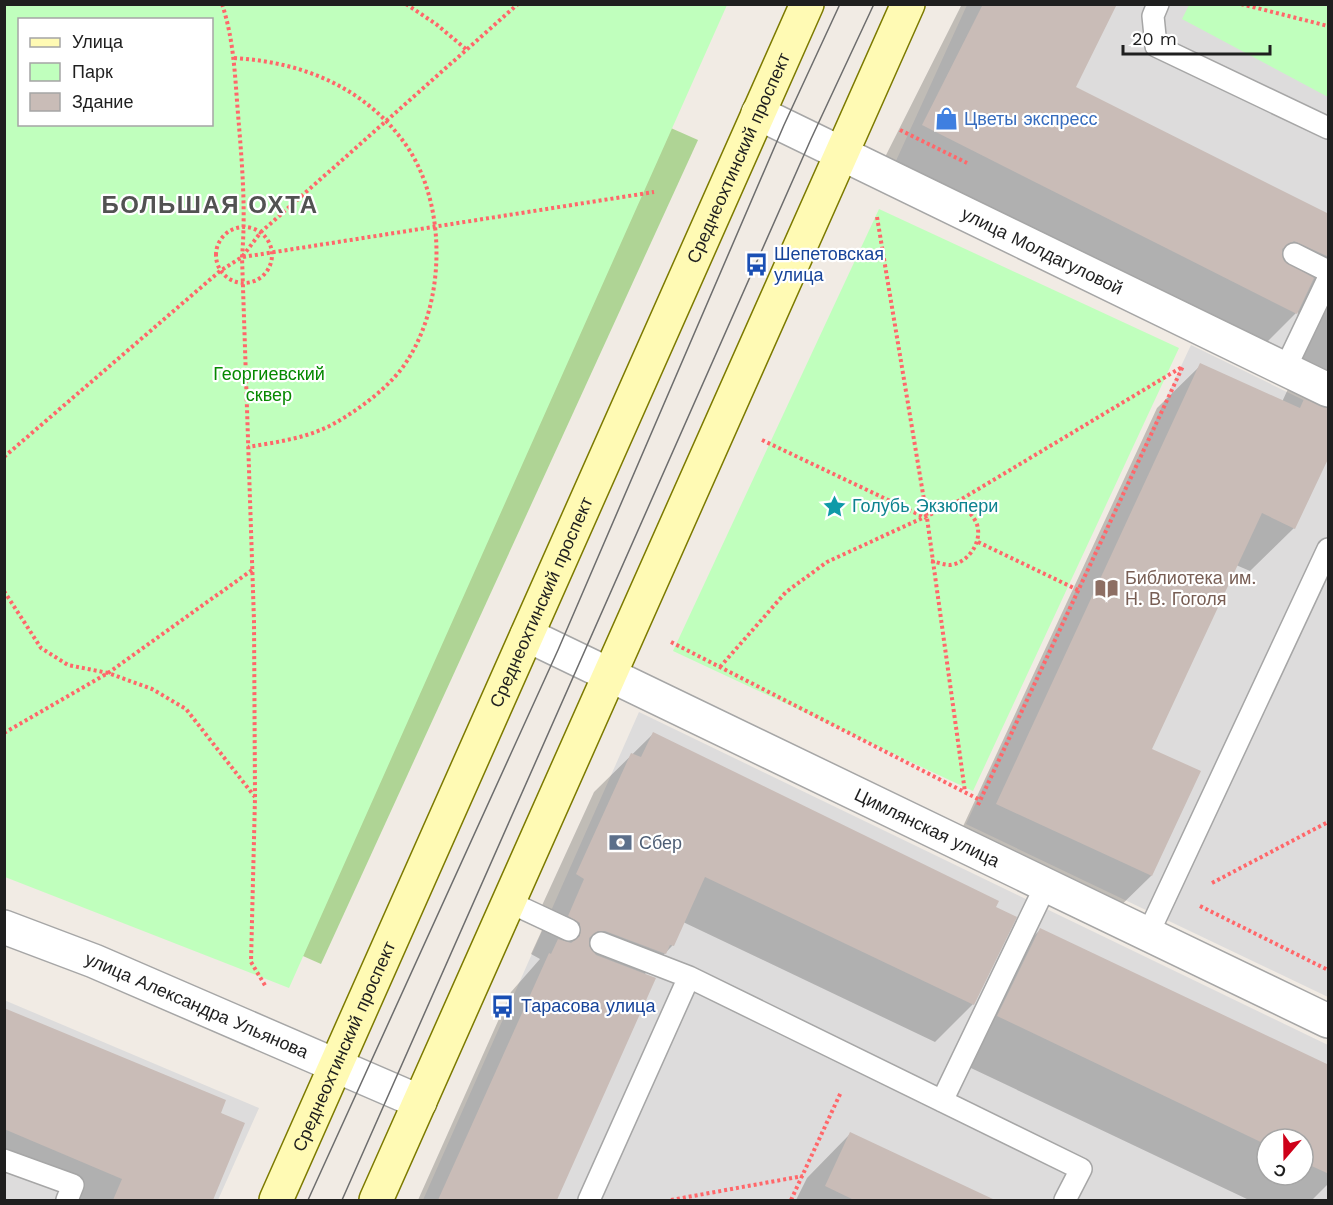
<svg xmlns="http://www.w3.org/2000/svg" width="1333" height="1205" viewBox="0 0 1333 1205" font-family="'Work Sans',sans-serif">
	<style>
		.residential { fill: #dddcdc; fill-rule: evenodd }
		.forest { fill: #afd495 }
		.park { fill: #c0ffbd; fill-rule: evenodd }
		.shadow { fill: #0003; fill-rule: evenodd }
		.building { fill: #c9bcb7 }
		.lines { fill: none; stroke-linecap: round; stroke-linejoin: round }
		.lane-casing { stroke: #a6a6a6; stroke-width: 24 }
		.street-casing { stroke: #a6a6a6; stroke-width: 36 }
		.secondary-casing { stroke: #7c7a00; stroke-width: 36 }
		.path { stroke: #ff676a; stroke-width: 4; stroke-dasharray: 3 3; stroke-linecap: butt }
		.lane { stroke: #fff; stroke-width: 21 }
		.street { stroke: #fff; stroke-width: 33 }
		.secondary { stroke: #fffab4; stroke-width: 33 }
		.tram { stroke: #6d6d6d; stroke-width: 1.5 }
		.labels { text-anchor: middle; stroke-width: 4.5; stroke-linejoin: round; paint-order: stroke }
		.shop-label { font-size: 18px; fill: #366cbe; stroke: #fff; text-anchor: start }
		.street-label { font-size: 18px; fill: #1f1f1f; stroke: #fff }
		.transit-label { font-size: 18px; fill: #164399; stroke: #fff; text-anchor: start }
		.park-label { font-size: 18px; fill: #068901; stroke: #fff }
		.culture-label { font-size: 18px; fill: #0d838f; stroke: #fff; text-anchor: start }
		.education-label { font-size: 18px; fill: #785e54; stroke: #fff; text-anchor: start }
		.service-label { font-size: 18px; fill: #4e5e75; stroke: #fff; text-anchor: start }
		.district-label { font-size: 24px; font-weight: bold; letter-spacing: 1.5px; fill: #525252; stroke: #fff }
	</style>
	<rect width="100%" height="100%" fill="#f1ebe4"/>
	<path class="residential" d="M967,5H1328V372L895,163Z
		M1191,345L1328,412V997L966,824Z
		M639,712L1328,1045V1200H423ZM1267,1139H1303V1175H1267Z
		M4,1000L259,1108L218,1200H5Z"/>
	<path class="forest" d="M646,117L698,140L321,964L269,941Z"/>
	<path class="park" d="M4,5H727L289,988L5,877ZM20,20H212V124H20Z
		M1189,5H1328V97L1182,19Z
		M879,209L1179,348L973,791L673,651Z"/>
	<path class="shadow" d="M962,4H1112L1074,87L1328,220V454L1294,528L1250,571L1236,565L1150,750L1199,772L1151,876L1107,919L953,848L1157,408L1201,365L1282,402L1293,378L1298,311L1252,357L879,169Z
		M653,734L1015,918L973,1004L935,1042L683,922L672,946L644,975L654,979L555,1200H418L511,992L540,959L531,954L548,917L539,912L594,792Z
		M1040,930L1328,1067V1184L1312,1200H1249L954,1060L996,973ZM1267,1139H1303V1175H1267Z
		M4,1010L243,1124L211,1200H81L4,1168Z
		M850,1134L973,1192L969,1200H796L807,1178Z"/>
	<path class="building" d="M983,4H1117L1076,87L1329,214V257L1294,241L1282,249L1284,261L1314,278L1297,314L922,125Z
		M1200,363L1300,408L1304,399L1329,409V457L1295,529L1262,513L1152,749L1201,771L1152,876L996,804Z
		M653,732L999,901L996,907L1017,917L974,1005L705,877L674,946L670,945L666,954L605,931H598L589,938V946L596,955L656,978L557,1200H438L549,953L551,954L558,939L571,943L580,936V923L568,916L584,879L576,874L631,753L641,757Z
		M1040,928L1329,1065V1174L1303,1162V1139H1267V1145L997,1016Z
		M4,1008L226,1100L221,1113L245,1123L213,1200H113L122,1179L4,1129Z
		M850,1132L995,1200H854L825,1186Z"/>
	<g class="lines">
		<defs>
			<path id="lane" d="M1158,4L1153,16L1156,46L1328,128
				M1294,254L1328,271
				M1285,369L1328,279
				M509,902L569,930
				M1148,934L1328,549
				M601,943L689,977L1081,1169L1065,1200
				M942,1101L1046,885
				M4,1160L73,1185L67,1200
				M589,1200L689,977"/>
			<g id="street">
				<path id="s1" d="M758,113L1328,390"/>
				<path id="s2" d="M527,635L1328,1021"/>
				<path id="s3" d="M4,927L94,961L420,1102"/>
			</g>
			<g id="secondary">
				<path id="s4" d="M276,1200L807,4"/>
				<path d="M376,1200L908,4"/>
			</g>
		</defs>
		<use href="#lane" class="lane-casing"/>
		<use href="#street" class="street-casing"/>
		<use href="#secondary" class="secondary-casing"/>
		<path class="path" d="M222,4C234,40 235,77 238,114C242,162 246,209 242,257L254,621L255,798L251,962L266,987
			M406,4L436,24L467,50
			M1241,4L1328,26
			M234,58C302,62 365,87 406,145C447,204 446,301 407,361C391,386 360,409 335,423C309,438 277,442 248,447
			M900,130L967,163
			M877,217L927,518L965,792
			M216 255a28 28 0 1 1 56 0a28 28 0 1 1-56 0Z
			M243,257L654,192
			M762,440L926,518
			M4,457L220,271L242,257L261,232L518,4
			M978,542L1078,590
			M931,561C937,562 944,565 950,565C969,563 984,540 976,522C971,512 964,508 955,503
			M4,591L41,648L68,665L108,673L152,689L186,709L255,797
			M671,642L980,800
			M720,667L786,592L827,562L955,503L1182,367
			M4,733L108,673L252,570
			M978,805L1183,366
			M1212,883L1328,822
			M1200,906L1328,970
			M671,1200L803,1176
			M791,1200L841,1092"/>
		<use href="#lane" class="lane"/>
		<use href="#street" class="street"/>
		<use href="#secondary" class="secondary"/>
		<path class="tram" d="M308,1200L558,650L784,125L840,4
			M342,1200L811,139L874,4"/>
	</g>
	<defs>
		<symbol id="shop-bare" viewBox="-9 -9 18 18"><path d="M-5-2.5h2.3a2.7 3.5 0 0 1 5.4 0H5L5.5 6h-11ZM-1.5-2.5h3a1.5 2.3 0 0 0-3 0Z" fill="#3f7fe0" stroke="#fff" stroke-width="2.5" paint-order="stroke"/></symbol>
		<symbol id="bus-bare" viewBox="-9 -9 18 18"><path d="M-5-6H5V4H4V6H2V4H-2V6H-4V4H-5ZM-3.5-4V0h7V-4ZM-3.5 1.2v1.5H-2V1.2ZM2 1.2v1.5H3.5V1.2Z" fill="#1a4fb4" stroke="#fff" stroke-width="2.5" paint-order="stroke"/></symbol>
		<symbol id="sight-bare" viewBox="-9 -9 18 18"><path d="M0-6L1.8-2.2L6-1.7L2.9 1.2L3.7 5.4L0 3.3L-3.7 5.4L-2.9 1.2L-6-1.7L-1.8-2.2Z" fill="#0f9aa8" stroke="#fff" stroke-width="2.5" paint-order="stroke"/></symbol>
		<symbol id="library-bare" viewBox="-9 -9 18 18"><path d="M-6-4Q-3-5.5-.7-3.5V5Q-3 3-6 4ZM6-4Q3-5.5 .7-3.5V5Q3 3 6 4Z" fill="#8d6e63" stroke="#fff" stroke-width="2.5" paint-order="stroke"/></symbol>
		<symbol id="bank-bare" viewBox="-9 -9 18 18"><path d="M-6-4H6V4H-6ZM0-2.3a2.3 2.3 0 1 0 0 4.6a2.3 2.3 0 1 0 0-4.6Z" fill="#5c6f8a" stroke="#fff" stroke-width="2.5" paint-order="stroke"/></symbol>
	</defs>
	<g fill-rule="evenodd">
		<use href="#shop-bare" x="930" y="102" width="33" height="33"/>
		<use href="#bus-bare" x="740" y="248" width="33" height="33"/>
		<use href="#sight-bare" x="818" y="490" width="33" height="33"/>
		<use href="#library-bare" x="1090" y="572" width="33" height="33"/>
		<use href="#bank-bare" x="604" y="826" width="33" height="33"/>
		<use href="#bus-bare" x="486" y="990" width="33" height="33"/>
	</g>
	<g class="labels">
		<g class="shop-label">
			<text x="964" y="125">Цветы экспресс</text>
		</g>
		<g class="street-label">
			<text dy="6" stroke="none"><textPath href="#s4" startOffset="1140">Среднеохтинский проспект</textPath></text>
			<text dy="6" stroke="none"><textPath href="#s1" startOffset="316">улица Молдагуловой</textPath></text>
			<text dy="6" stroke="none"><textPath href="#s4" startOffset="654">Среднеохтинский проспект</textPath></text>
			<text dy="6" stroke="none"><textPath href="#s2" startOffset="444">Цимлянская улица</textPath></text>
			<text dy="6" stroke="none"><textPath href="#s3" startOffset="208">улица Александра Ульянова</textPath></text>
			<text dy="6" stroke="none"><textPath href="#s4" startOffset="168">Среднеохтинский проспект</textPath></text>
		</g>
		<g class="transit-label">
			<text x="774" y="260">Шепетовская<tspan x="774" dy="21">улица</tspan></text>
			<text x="521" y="1012">Тарасова улица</text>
		</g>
		<g class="park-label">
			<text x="269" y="380">Георгиевский<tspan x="269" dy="21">сквер</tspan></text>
		</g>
		<g class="culture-label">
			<text x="852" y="512">Голубь Экзюпери</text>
		</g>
		<g class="education-label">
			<text x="1125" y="584">Библиотека им.<tspan x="1125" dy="21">Н. В. Гоголя</tspan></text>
		</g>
		<g class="service-label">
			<text x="639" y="849">Сбер</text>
		</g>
		<g class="district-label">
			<text x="210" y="213">БОЛЬШАЯ ОХТА</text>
		</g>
	</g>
	<rect width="1333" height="1205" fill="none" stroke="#1f1f1f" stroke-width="12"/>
	<rect x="18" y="18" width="195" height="108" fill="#ffffff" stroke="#a5a5a5" stroke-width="1.5"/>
	<rect x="30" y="38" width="30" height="9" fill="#fffab4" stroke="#a5a5a5" stroke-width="1.5"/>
	<text x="72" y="48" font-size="18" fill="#1f1f1f">Улица</text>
	<rect x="30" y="63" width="30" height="18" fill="#c0ffbd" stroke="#a5a5a5" stroke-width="1.5"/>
	<text x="72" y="78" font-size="18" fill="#1f1f1f">Парк</text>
	<rect x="30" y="93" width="30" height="18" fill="#c9bcb7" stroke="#a5a5a5" stroke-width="1.5"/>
	<text x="72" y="108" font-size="18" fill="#1f1f1f">Здание</text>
	<g transform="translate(1285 1157) rotate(200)"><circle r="28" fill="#ffffff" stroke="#a5a5a5" stroke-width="1.5"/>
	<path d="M0-4.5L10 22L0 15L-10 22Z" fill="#ce0019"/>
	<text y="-9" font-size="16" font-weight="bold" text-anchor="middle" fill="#1f1f1f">С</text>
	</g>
	<path d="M1123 45v9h147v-9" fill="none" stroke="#1f1f1f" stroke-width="3"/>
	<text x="1132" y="45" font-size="18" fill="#1f1f1f" stroke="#ffffff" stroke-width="4.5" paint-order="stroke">20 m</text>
</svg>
